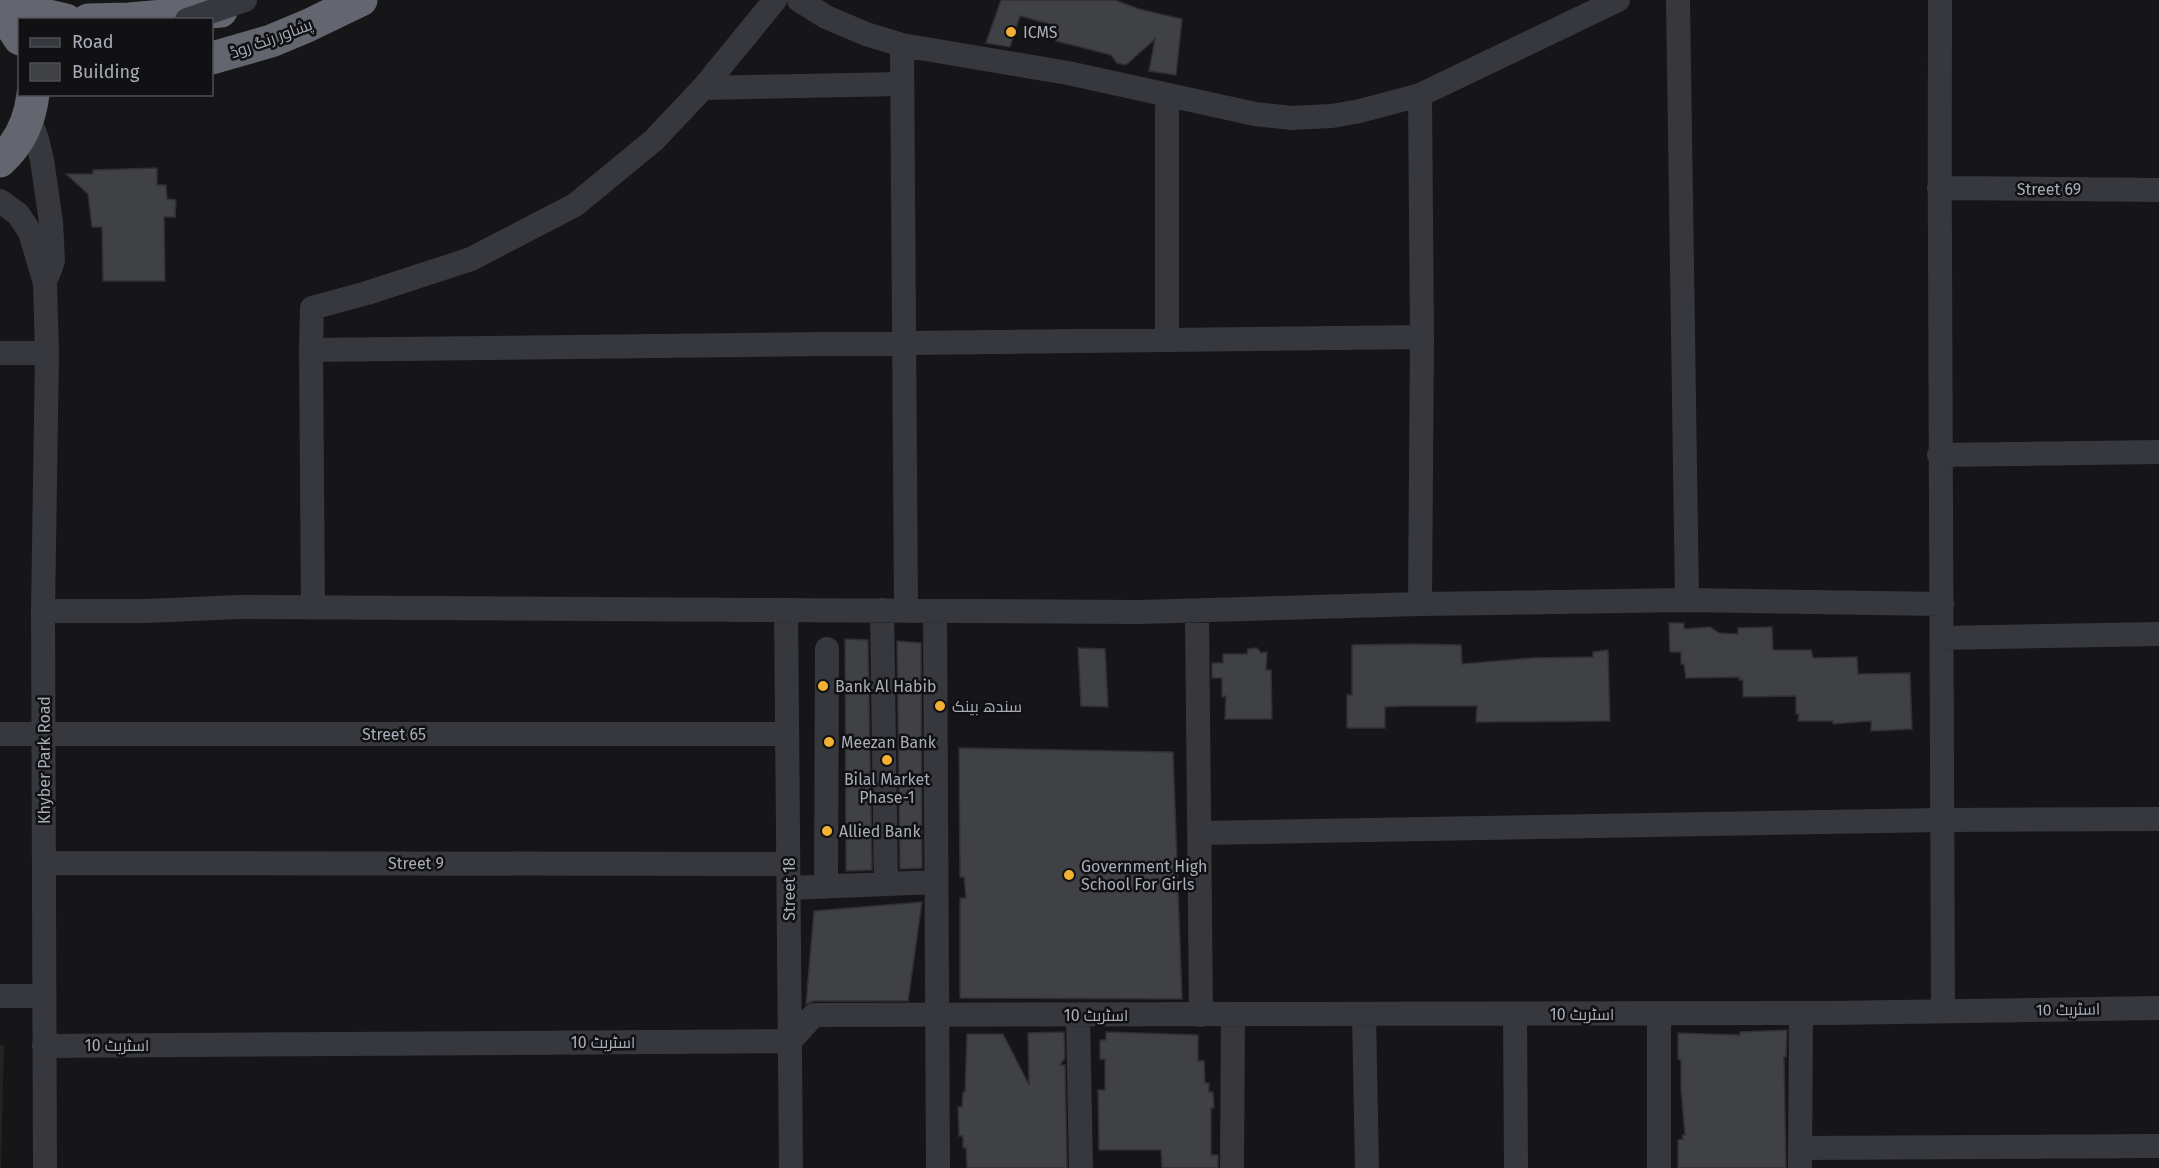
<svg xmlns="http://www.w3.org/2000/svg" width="2159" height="1168" viewBox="0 0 2159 1168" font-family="'Fira Sans',Cairo,sans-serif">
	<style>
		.green { fill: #1e261f }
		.building { fill: #404145; stroke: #303034; stroke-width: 1.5 }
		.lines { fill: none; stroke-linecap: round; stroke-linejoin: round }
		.minor { stroke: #37383d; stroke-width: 24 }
		.highway { stroke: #63666e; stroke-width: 33 }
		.minor-bridge { stroke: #37383d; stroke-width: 24 }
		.poi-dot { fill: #f2b134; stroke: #111113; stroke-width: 2 }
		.labels { text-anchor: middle; stroke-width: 5; stroke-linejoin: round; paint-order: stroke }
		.poi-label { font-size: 16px; fill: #a8adb8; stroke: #111113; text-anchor: start }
		.street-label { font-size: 16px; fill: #a8adb8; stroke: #111113 }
	</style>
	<rect width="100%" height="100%" fill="#161618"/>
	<path class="green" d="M0,1045H4L1,1168H0Z"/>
	<path class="building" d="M1001,0H1115L1139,9L1182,19L1176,75L1149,71L1155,39L1126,65L1117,63L1111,55L1056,41L1057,26L1020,16L1010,47L986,43Z
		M157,168V185H166L167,199L176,200L175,217H164L165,281H103L102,227H92L88,194L66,174H93V170Z
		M1669,623H1684V629L1710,627L1719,633L1738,634V628L1772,627L1773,650H1811L1813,658L1857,657L1858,674L1910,673L1912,729L1871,731V721L1833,724V721H1798L1799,714H1796V696L1743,697V680H1739V677L1686,678L1684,664H1681V652H1670Z
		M845,639L868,640L872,870L846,871Z
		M897,641L921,643L922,868L900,869Z
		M1413,644L1461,645L1462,664L1532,658L1593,657V652L1608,650L1610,721L1476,722L1477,706H1404L1385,707V728H1347V695H1352V645Z
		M1078,648L1105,649L1108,707L1081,706Z
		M1257,648L1261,653L1267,652L1266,670H1271L1272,719H1225L1226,696L1222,697V678H1212V663H1223V654H1247L1248,649Z
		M959,748L1173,752L1182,999L960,998V898H966L964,877H960Z
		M922,902L908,1001H814L806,1004L814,911Z
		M1787,1030L1786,1057H1784L1786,1168H1678V1140L1683,1139L1682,1135H1685L1681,1089V1060L1678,1059V1033L1740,1035V1032Z
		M1064,1032L1065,1058L1060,1065H1065L1067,1168H967L966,1148H963V1136H959L958,1107H962L963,1092H965L967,1034H1003L1029,1085L1028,1033Z
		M1106,1032L1198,1035V1061H1204L1205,1083H1209V1092H1213L1214,1108H1211V1155H1218V1168H1162L1161,1150H1099L1098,1090H1105V1059H1100V1040H1106Z"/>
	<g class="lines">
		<path class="minor" d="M799,0L826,17L866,34L902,45L1068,73L1255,114L1292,118L1332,116L1360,111L1420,95L1618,0
			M1678,0L1687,600
			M1940,0C1939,337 1941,674 1943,1011
			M902,45L906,610
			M703,88L902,84
			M1420,95L1422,337L1420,604
			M29,118L37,139L42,160L51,222L53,261L48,275
			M1939,188L2159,190
			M0,201L18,214L30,232L45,283L47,353L43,611L45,1168
			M1167,340V95
			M311,350L1422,337
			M0,353H47
			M1939,455L2159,452
			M313,608L311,350L312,308L367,293L471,259L575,205L654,140L703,88L775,0
			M786,610L791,1168
			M882,610L886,884
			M43,611H146L239,607L1139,612L1420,604L1687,600L1942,604
			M935,611L938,1168
			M1197,612L1201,1015
			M1942,638L2159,634
			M0,734H787
			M1199,833L1942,820L2159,819
			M44,863L788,864
			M826,887L827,649
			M789,888L936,882
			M0,996H43
			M1364,1014L1367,1168
			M1515,1014L1516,1168
			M1078,1015L1081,1168
			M44,1046L790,1041L814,1015L1830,1013L2159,1008
			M1800,1148L2159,1146
			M1232,1168L1233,1015
			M1659,1168V1014
			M1800,1168L1801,1013"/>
		<path class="highway" d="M0,5L66,20
			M0,15L11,26L20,39
			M88,20L129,19L221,11
			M212,58L271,41L307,26L361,0
			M0,161C20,143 30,121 33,94"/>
		<path class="minor-bridge" d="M187,20L245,0"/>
	</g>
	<g class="poi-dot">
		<circle cx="1011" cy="32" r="6"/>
		<circle cx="823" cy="686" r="6"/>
		<circle cx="940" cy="706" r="6"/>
		<circle cx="829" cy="742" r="6"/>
		<circle cx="887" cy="760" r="6"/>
		<circle cx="827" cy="831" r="6"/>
		<circle cx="1069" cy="875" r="6"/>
	</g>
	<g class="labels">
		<g class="poi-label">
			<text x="1023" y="38">ICMS</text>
			<text x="835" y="692">Bank Al Habib</text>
			<text x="952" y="712">سندھ بینک</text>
			<text x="841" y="748">Meezan Bank</text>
			<text x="887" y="785" text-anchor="middle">Bilal Market<tspan x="887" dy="18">Phase-1</tspan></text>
			<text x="839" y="837">Allied Bank</text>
			<text x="1081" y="872">Government High<tspan x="1081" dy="18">School For Girls</tspan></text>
		</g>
		<g class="street-label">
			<text transform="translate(271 38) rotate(-20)" y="6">پشاور رنگ روڈ</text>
			<text x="2049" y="195">Street 69</text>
			<text x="394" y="740">Street 65</text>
			<text transform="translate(44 760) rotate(-90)" y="6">Khyber Park Road</text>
			<text x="416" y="869">Street 9</text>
			<text transform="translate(789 889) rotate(-90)" y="6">Street 18</text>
			<text transform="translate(2068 1009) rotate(-1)" y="6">اسٹریٹ 10</text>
			<text x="1582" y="1020">اسٹریٹ 10</text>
			<text x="1096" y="1021">اسٹریٹ 10</text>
			<text x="603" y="1048">اسٹریٹ 10</text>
			<text x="117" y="1051">اسٹریٹ 10</text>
		</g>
	</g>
	<rect x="18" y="18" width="195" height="78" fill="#111113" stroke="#4d4f55" stroke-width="1.5"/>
	<rect x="30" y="38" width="30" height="9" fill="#37383d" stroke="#4d4f55" stroke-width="1.5"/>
	<text x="72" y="48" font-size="18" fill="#a8adb8">Road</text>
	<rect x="30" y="63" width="30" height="18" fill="#404145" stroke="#4d4f55" stroke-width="1.5"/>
	<text x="72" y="78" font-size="18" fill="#a8adb8">Building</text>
</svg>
